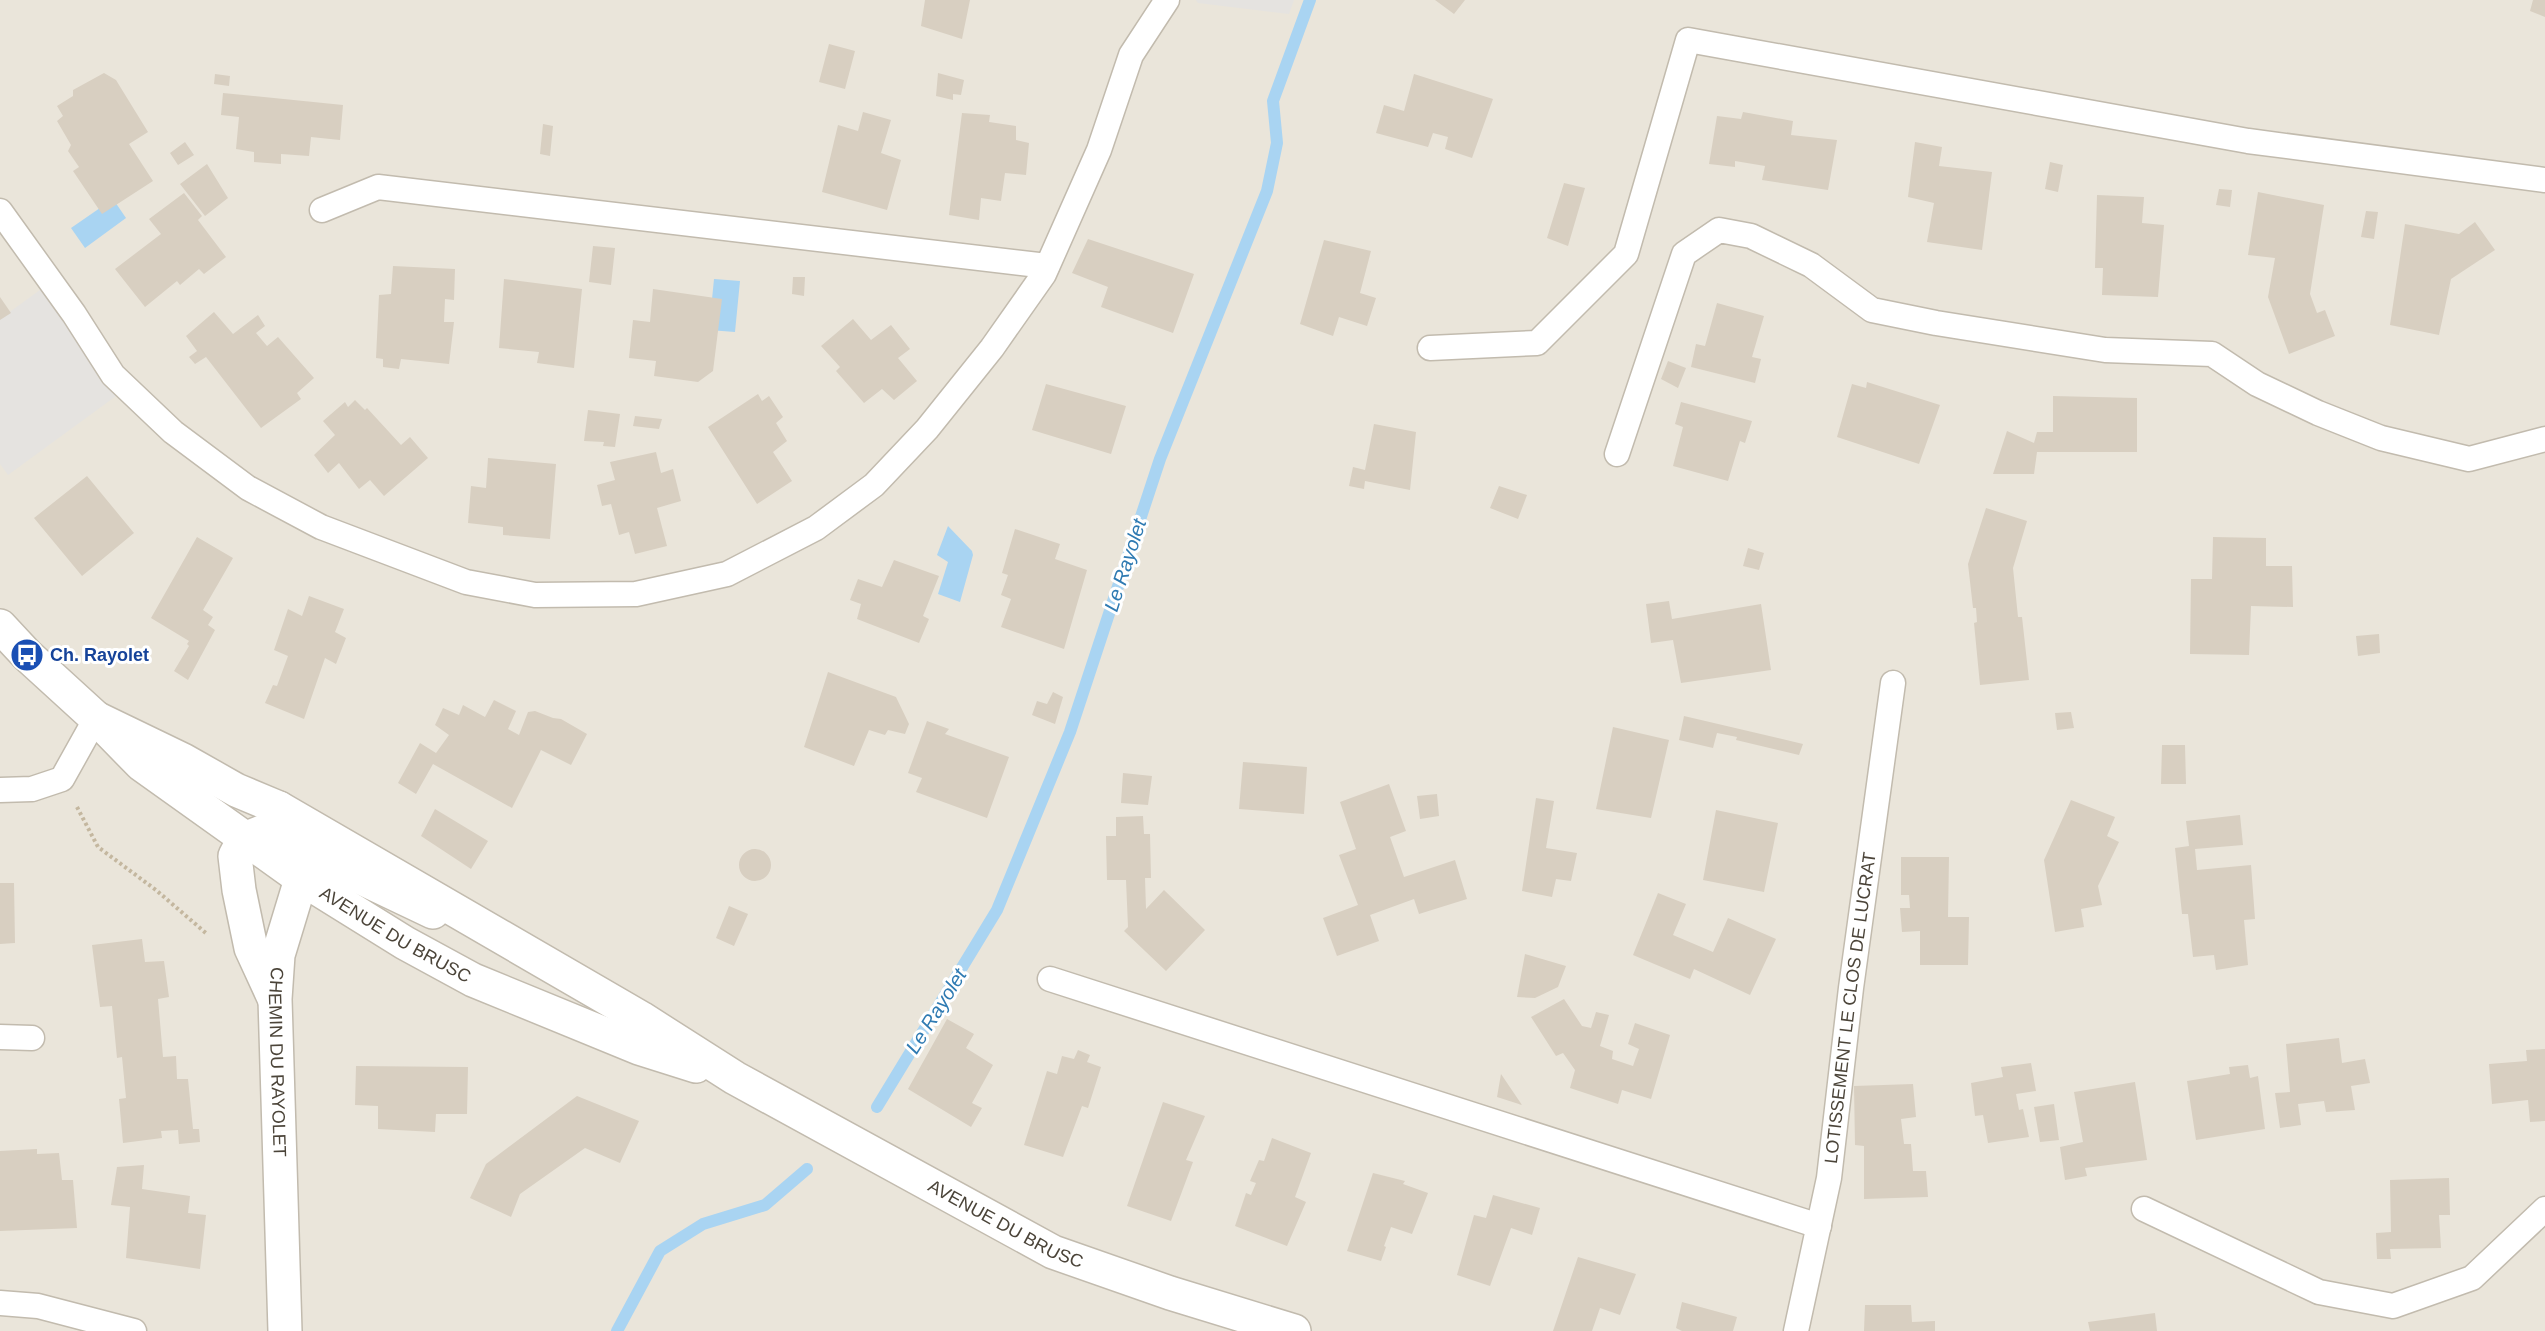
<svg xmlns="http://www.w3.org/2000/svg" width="2545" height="1331" viewBox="0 0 2545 1331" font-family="Helvetica,sans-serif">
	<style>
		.residential { fill: #eae5da }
		.parking { fill: #e5e3e0 }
		.water { fill: #a9d4f2 }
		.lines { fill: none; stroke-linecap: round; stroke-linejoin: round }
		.stream { stroke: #a9d4f2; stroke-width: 12 }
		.building { fill: #d8cfc1 }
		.service-casing { stroke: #c2bbae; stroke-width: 27 }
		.minor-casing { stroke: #c2bbae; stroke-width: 36 }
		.tertiary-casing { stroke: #c2bbae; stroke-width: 36 }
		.path { stroke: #c4b79f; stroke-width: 4; stroke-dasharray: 3 3; stroke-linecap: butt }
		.service { stroke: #fff; stroke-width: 24 }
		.minor { stroke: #fff; stroke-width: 33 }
		.tertiary { stroke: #fff; stroke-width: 33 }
		.labels { text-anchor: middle; stroke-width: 6; stroke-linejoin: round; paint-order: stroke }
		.transit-label { font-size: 18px; font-weight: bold; fill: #164399; stroke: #fff; text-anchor: start }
		.street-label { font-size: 18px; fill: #4b4439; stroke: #fff }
		.water-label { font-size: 20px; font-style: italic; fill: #2e7ab2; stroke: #fff }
	</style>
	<rect width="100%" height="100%" fill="#f6f3ec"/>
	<path class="residential" d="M0,0H2545V1331H0Z"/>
	<path class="parking" d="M1196,0H1294L1289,14L1198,3Z
		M51,282L127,388L8,475L0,464V319Z"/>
	<path class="water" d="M113,199L126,218L85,248L71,228Z
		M714,279L740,281L735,332L709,330Z
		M948,526L972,551L973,555L960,602L938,594L948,562L937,555Z"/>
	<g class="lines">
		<path class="stream" d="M877,1107L997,910L1070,732L1160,459L1267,191L1277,143L1273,101L1310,0
			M617,1331L660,1251L703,1224L765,1205L807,1169"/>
	</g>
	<path class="building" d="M925,0H970L962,39L921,26Z
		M1435,0H1465L1454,14Z
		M2533,0H2545V17L2530,11Z
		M829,44L855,51L845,89L819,82Z
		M104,73L116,80L148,132L129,144L153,181L102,214L73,171L79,167L68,151L71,145L57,121L63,116L57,106L73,96V90Z
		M938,73L964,80L961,95L953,94V100L936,96Z
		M215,74L230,76L229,86L214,84Z
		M1414,74L1493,99L1472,158L1445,149L1448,137L1433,133L1428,147L1376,133L1384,105L1404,111Z
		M223,93L343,105L340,140L311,137L309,156L281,154V164L254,162V152L236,149L239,117L221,115Z
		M863,112L891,120L881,153L901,160L887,210L822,192L838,125L858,131Z
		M1743,112L1793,121L1791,135L1837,140L1828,190L1762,180L1765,166L1735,161V167L1709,164L1717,116L1741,119Z
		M962,113L990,115L989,122L1016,126V140L1029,143L1026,175L1005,173L1001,201L981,198L979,220L949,215Z
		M543,124L553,126L550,156L540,154Z
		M185,142L194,155L178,165L170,153Z
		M1915,142L1942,147L1939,166L1992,172L1982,250L1927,242L1934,203L1908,197Z
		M2050,162L2063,165L2058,192L2045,189Z
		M207,164L228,198L205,216L180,184Z
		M1564,183L1585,188L1568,246L1547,238Z
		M2219,189L2232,190L2230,207L2216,205Z
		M2258,192L2324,205L2310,294L2317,313L2325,310L2335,336L2289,354L2268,297L2275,258L2248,255Z
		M184,193L202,216L198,220L226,257L204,274L199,269L180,285L177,281L145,307L115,269L161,234L149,219Z
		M2097,195L2144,197L2142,223L2164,225L2158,297L2102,295L2103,268H2095Z
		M2366,211L2378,212L2374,239L2361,237Z
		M2475,222L2495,250L2451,279L2439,335L2390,325L2405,224L2459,234Z
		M1088,239L1194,274L1173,333L1101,307L1108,287L1072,273Z
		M1324,240L1371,251L1360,293L1376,298L1367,326L1339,317L1333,336L1300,324Z
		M593,246L615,248L611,285L589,282Z
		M393,266L455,269L454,300L445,299L444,322H454L449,364L401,359L399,369L383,367V359L376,358L379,295L391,294Z
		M793,277H805L804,296L792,294Z
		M504,279L582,289L574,368L537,363L539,352L499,348Z
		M653,289L722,299L713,371L698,382L654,376L656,361L629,358L633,320L650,322Z
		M0,297L11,313L0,320Z
		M1717,303L1764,316L1752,357L1761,359L1755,383L1691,367L1696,344L1705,346Z
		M214,312L233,334L258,315L265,326L256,333L267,346L278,337L314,378L297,393L301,399L261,428L206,357L195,364L189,357L197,351L186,336Z
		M853,319L871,340L891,325L910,349L898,358L917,381L894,400L882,389L864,403L836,371L840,367L821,346Z
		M1668,361L1686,368L1678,388L1661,379Z
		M1867,382L1940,405L1919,464L1837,437L1852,384L1866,388Z
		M1046,384L1126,406L1111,454L1032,430Z
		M758,394L762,401L769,396L783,417L776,423L787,441L773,452L792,481L757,504L708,427Z
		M2053,396L2137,398V452H2037L2034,474H1993L2007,431L2034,443L2037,432H2053Z
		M355,400L365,410L367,408L401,445L410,437L428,458L384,496L370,480L359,489L339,463L328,473L314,455L335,435L323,421L345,402L348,407Z
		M1681,402L1752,421L1745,443L1740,441L1728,481L1673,466L1683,427L1675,424Z
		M588,410L620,414L615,447L603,446L604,442L584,441Z
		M635,416L662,419L659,429L633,426Z
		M1374,424L1416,432L1410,490L1365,481L1364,489L1349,486L1353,467L1365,470Z
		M656,452L661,473L673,469L681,501L657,508L667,546L635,554L629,532L619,535L611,504L602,506L597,485L615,480L610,462Z
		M488,458L556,464L550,539L503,535V527L468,523L471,486L486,488Z
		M87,476L134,533L82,576L34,518Z
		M1499,486L1527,495L1518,519L1490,508Z
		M1986,508L2027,521L2013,568L2018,617H2022L2029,680L1980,685L1974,623L1977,622L1976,608H1973L1968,564Z
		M1015,529L1060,544L1055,559L1087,570L1064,649L1001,627L1011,599L1001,595L1008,575L1002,573Z
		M197,537L233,558L203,610L213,617L208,625L215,630L188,680L174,671L189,646L187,644L189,641L151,618Z
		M2213,537L2266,538V566H2292L2293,607L2251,606L2249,655L2190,654L2191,579H2212Z
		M1748,548L1764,553L1759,570L1743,566Z
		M894,560L939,576L923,616L929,619L919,643L857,619L861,604L850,600L858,579L882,587Z
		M309,596L344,609L335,632L346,638L336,664L325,658L304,719L265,703L273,685L277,686L288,656L274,650L288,609L302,616Z
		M1669,601L1672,619L1761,604L1771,670L1681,683L1673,640L1651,643L1646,604Z
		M2379,634L2380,653L2358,656L2356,636Z
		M828,672L896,697L909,724L905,734L888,730L885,735L869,730L854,766L804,747Z
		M1053,692L1063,697L1055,724L1032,715L1037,701L1047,704Z
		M494,700L516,711L508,729L519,735L528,712L535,711L553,718L561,719L587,734L571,765L541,750L512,808L433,764L416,794L398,783L420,743L436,753L449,735L435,725L443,708L459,715L463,705L485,717Z
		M2071,712L2074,728L2057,730L2055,713Z
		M1684,716L1803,744L1799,755L1736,740L1737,737L1717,733L1713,748L1679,740Z
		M927,721L949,729L945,734L1009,757L987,818L916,792L922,778L908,773Z
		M1613,727L1669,740L1651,818L1596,809Z
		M2162,745H2185L2186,784H2161Z
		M1243,762L1307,767L1304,814L1239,809Z
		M1123,773L1152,776L1148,805L1121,803Z
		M1389,784L1406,831L1390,837L1404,877L1455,860L1467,899L1419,914L1414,899L1370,915L1379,941L1337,956L1323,918L1358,905L1339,855L1356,849L1340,802Z
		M1437,794L1439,816L1420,819L1417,796Z
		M1536,798L1554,801L1546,848L1577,853L1571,881L1556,879L1552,897L1522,891Z
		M2071,800L2115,817L2107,836L2119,842L2098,886L2102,905L2081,909L2084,927L2055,932L2044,860Z
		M435,809L488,841L471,869L421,836Z
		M1716,810L1778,823L1764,892L1703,880Z
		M2240,815L2243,845L2195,849L2197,870L2251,865L2255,919L2244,920L2248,965L2216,970L2214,955L2193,957L2188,914H2182L2175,848L2189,846L2186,821Z
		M1143,816L1144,834H1150L1151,878H1145L1146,909L1164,890L1205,930L1166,971L1124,931L1128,927L1126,880H1107L1106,836H1116V817Z
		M739 865a16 16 0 1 1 32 0a16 16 0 1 1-32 0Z
		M1901,857H1949L1948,917H1969L1968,965H1920V931L1902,932L1900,908H1910L1909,895H1901Z
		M0,883H14L15,943L0,944Z
		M1658,893L1686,904L1673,935L1713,952L1728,918L1776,939L1750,995L1694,969L1690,979L1633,955Z
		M729,906L748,914L734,946L716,938Z
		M142,939L145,962L164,961L169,997L158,999L163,1057L176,1056L177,1079H188L193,1129H199L200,1142L179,1144L178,1130L161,1131L162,1138L123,1143L119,1099L126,1098L122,1057L117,1058L112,1006L100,1007L92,945Z
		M1525,954L1566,966L1558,987L1535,998L1517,997Z
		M1564,999L1582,1026L1591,1028L1596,1012L1609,1015L1600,1046L1613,1051L1612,1059L1633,1066L1639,1049L1628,1044L1635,1023L1670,1035L1651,1099L1622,1090L1618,1104L1570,1088L1575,1070L1563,1053L1556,1056L1531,1017Z
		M947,1019L974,1034L966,1048L993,1065L972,1103L982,1108L971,1127L908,1089Z
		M2339,1038L2342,1063L2365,1059L2370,1083L2351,1086L2355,1110L2326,1112L2324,1101L2298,1104L2301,1125L2280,1128L2275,1093L2290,1092L2286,1044Z
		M2545,1049V1121L2530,1122L2528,1100L2492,1104L2489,1064L2527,1061L2526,1050Z
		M1078,1050L1090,1055L1087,1062L1101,1067L1088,1108L1082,1106L1063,1157L1024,1145L1047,1071L1057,1074L1062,1056L1074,1059Z
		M2031,1063L2036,1091L2016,1094L2019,1110L2023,1109L2029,1137L1988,1143L1983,1115L1975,1116L1971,1083L2003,1077L2001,1067Z
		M2248,1065L2250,1078L2258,1076L2265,1129L2196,1140L2187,1081L2230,1074L2229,1067Z
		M356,1066L468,1067L467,1114H436L435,1132L378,1129V1106L355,1105Z
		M1501,1074L1522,1105L1497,1097Z
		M2135,1082L2147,1160L2085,1168L2087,1176L2065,1180L2060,1147L2083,1142L2074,1092Z
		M1913,1084L1916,1117L1901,1119L1904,1144H1911L1913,1171H1926L1928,1197L1864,1199V1146L1855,1145L1854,1086Z
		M577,1096L639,1121L620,1163L585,1148L520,1194L511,1217L470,1198L486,1164Z
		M1163,1102L1205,1116L1186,1160L1193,1162L1171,1221L1127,1206Z
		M2054,1104L2059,1140L2040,1142L2034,1107Z
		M1272,1138L1311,1153L1295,1197L1306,1202L1287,1246L1235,1226L1246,1193L1251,1195L1256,1183L1250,1181L1259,1160L1264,1161Z
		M37,1149V1154L59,1153L62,1180H73L77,1228L0,1231V1151Z
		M144,1165L142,1189L190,1196L188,1213L206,1215L200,1269L126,1258L130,1207L111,1205L117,1167Z
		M1373,1173L1405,1181L1403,1184L1428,1193L1412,1234L1391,1227L1384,1246L1386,1247L1381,1261L1347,1251Z
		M2449,1178L2450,1215H2439L2441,1248L2390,1249L2391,1259H2377L2376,1233L2391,1232L2390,1180Z
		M1493,1195L1540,1208L1532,1235L1511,1228L1490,1286L1457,1275L1474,1215L1486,1218Z
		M1578,1257L1636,1274L1620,1315L1600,1308L1592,1331H1553Z
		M1682,1302L1737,1317L1733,1331H1682L1676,1328Z
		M1865,1305H1911L1912,1322L1935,1321V1331H1864Z
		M2155,1313L2157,1331H2090L2088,1322Z"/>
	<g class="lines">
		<defs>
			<g id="service">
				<path d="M322,210L378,187L1047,266"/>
				<path d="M0,211L74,314L113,375L173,432L248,488L321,527L466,582L535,595L636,594L727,574L816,528L874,485L927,429L992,348L1044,274L1099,150L1131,55L1167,0"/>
				<path d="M1430,348L1537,343L1626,254L1688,40L2248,141L2545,180"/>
				<path d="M1617,454L1684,254L1719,230L1751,236L1811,265L1872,310L1936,323L2105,350L2212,354L2257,384L2318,413L2381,438L2469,459L2545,439"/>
				<path d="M0,790L32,789L62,779L96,718"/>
				<path d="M1050,979L1819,1226"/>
				<path d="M0,1037L32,1038"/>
				<path d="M2144,1209L2319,1292L2393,1306L2472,1278L2545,1209"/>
				<path d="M0,1303L38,1306L134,1331"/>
				<path id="s1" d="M1796,1331L1829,1178L1851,988L1893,683"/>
			</g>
			<g id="minor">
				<path id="s2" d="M279,808L299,834L309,853L278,955L275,999L285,1331"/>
				<path d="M274,998L251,948L239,890L235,856L244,839L267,830L309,853L433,912"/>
			</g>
			<g id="tertiary">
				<path id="s3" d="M0,626L27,655L96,718L141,764L302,879L405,943L473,980L639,1048L696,1066"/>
				<path id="s4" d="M96,718L183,760L236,790L279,808L641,1018L735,1078L1053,1252L1170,1293L1294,1331"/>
			</g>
		</defs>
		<use href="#service" class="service-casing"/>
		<use href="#minor" class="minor-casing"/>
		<use href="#tertiary" class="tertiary-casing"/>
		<path class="path" d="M77,807L98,847L156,890L207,934"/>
		<use href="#service" class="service"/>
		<use href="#minor" class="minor"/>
		<use href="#tertiary" class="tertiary"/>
	</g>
	<defs>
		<symbol id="bus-disc" viewBox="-11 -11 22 22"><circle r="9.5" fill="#1a4fb4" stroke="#fff"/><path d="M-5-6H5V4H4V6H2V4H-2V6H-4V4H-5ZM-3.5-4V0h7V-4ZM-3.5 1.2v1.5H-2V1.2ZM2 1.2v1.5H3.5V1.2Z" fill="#fff"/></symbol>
	</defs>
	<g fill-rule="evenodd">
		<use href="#bus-disc" x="8" y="636" width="38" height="38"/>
	</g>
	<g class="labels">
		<g class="transit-label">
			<text x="50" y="661">Ch. Rayolet</text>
		</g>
		<g class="street-label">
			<text dy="6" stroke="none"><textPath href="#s3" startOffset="504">AVENUE DU BRUSC</textPath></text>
			<text dy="6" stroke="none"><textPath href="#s1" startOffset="328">LOTISSEMENT LE CLOS DE LUCRAT</textPath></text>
			<text dy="6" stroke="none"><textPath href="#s2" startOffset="268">CHEMIN DU RAYOLET</textPath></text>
			<text dy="6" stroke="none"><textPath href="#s4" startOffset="1042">AVENUE DU BRUSC</textPath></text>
		</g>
		<g class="water-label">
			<text transform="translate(1125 565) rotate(-72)" y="7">Le Rayolet</text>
			<text transform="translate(936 1011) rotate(-58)" y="7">Le Rayolet</text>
		</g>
	</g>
</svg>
